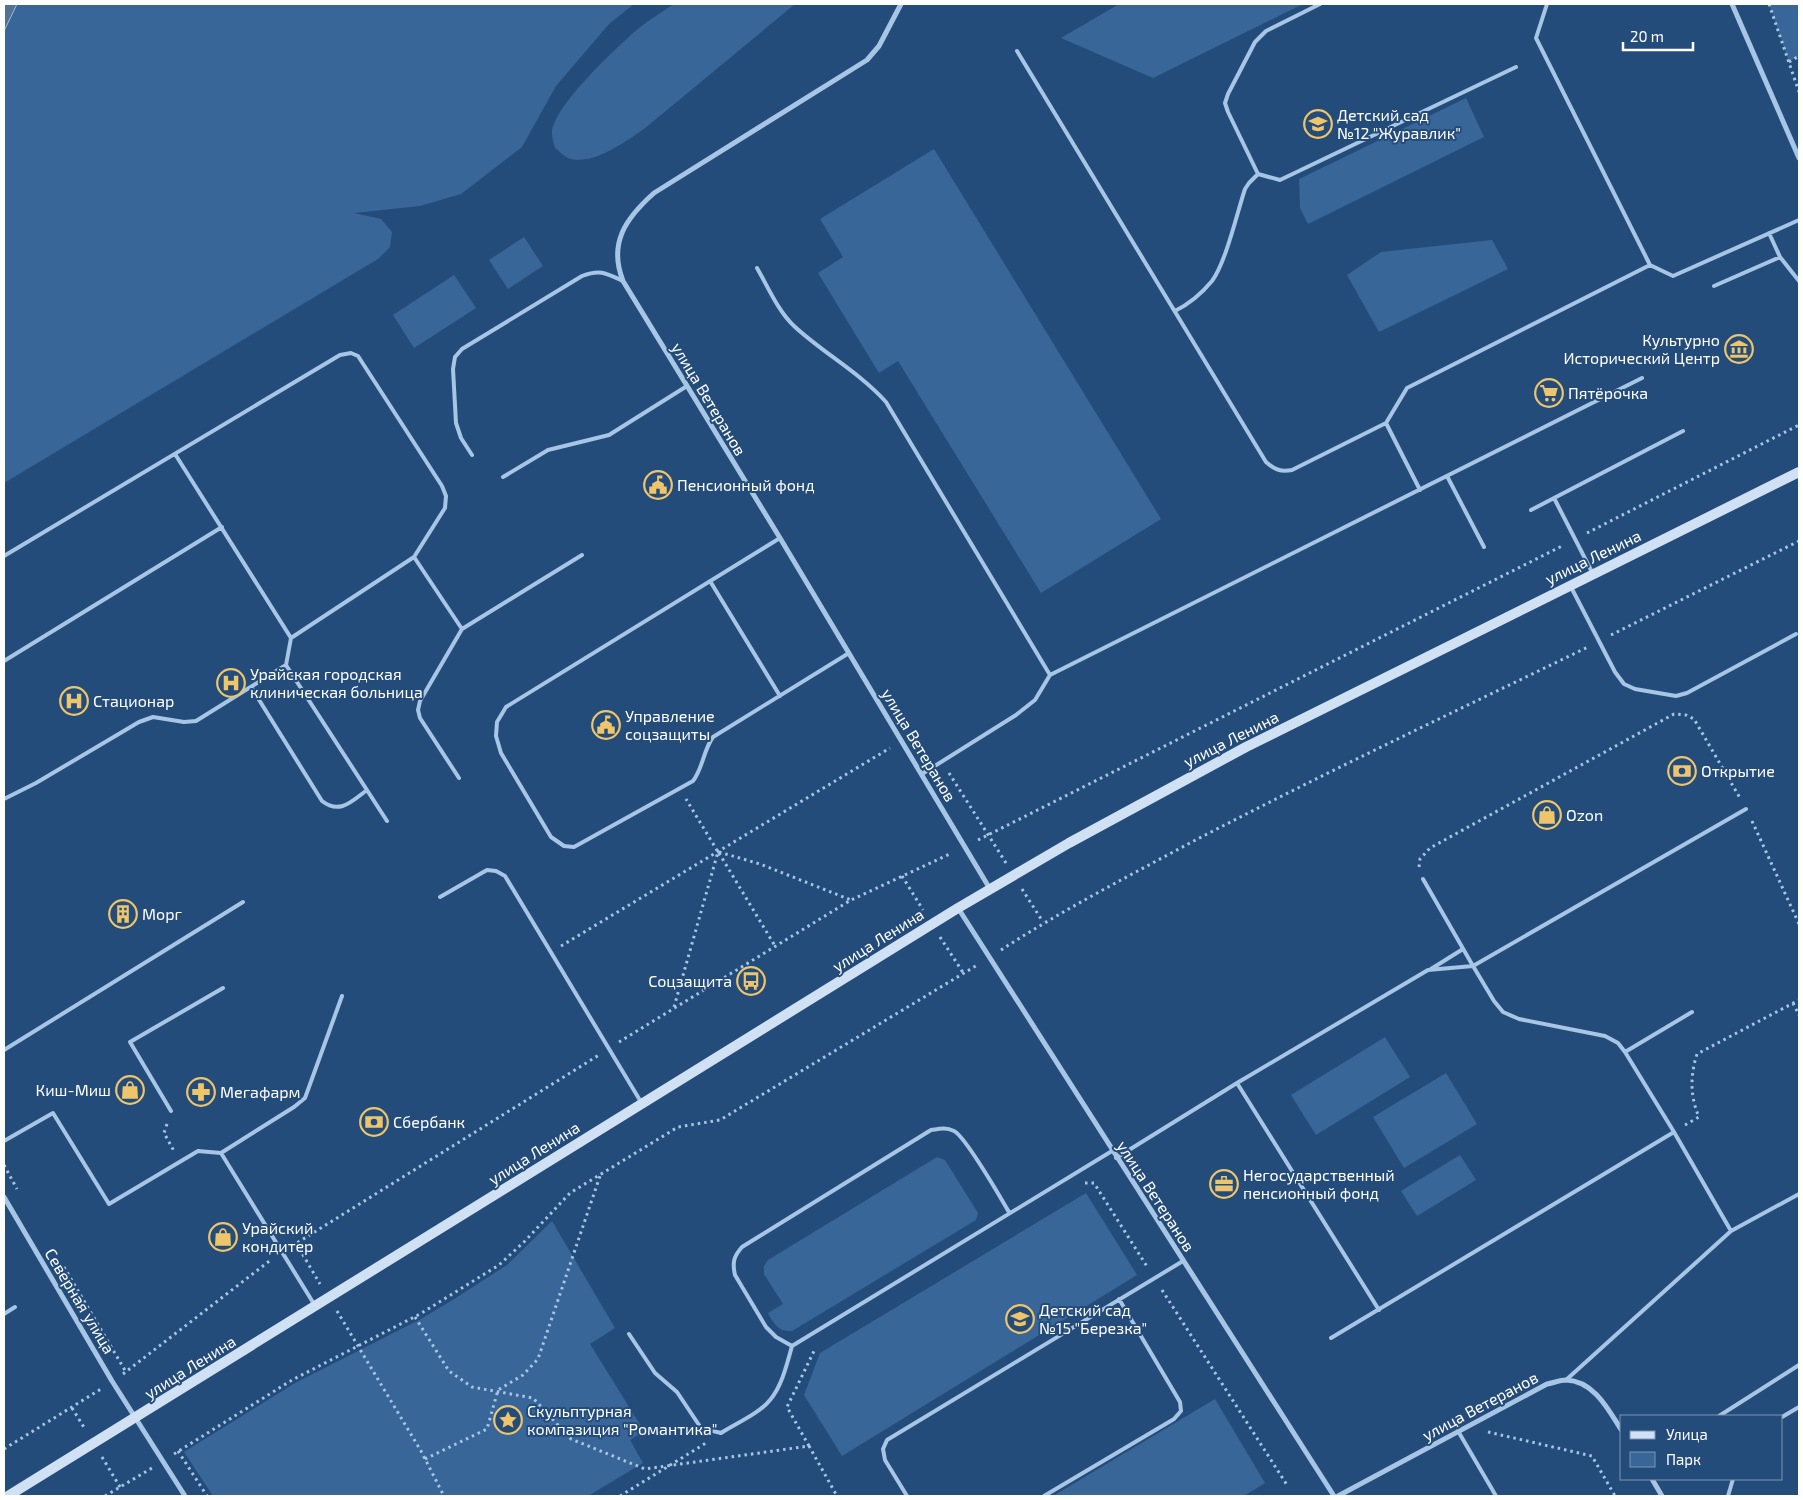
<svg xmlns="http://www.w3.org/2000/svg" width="1803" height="1500" viewBox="0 0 1803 1500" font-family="'Exo 2',sans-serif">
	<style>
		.green { fill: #386698 }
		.water { fill: #547193; stroke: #9bc0e5 }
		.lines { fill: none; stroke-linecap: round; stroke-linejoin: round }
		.path { stroke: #a7c5e4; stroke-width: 3; stroke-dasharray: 2.5 4; stroke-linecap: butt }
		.service { stroke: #a7c5e4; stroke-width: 4 }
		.minor { stroke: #a7c5e4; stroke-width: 5 }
		.secondary { stroke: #d0e1f4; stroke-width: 10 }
		.labels { text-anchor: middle; stroke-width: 4; stroke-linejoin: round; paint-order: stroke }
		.poi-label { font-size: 16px; fill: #fff; stroke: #244c7a; text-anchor: start }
		.street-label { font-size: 16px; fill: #fff; stroke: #244c7a }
	</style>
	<rect width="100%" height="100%" fill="#244c7a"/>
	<path class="green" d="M17,4H634L609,24L556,86L522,147L461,194L420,206L354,213L381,219L392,232L390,247L378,259L4,483V31Z
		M674,4H795L644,129C626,141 592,167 568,158C564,156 559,151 555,148C554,144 552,138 552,133C553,106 618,46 639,28C650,19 662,12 674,4Z
		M1119,4H1303L1153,78L1061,38Z
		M1769,4H1799V56L1789,62Z
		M1466,98L1484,137L1308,224L1300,208L1299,179Z
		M934,149L1161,519L1041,593L898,361L879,373L818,273L843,257L820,219Z
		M524,237L543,266L508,289L489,260Z
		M1492,240L1508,269L1379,332L1347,275L1381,252Z
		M454,275L476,308L414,348L393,315Z
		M1385,1037L1410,1077L1316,1135L1291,1095Z
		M1446,1073L1477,1124L1404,1168L1373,1117Z
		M1460,1155L1476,1180L1417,1216L1401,1191Z
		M937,1157L945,1160L978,1213L976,1220L792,1331C778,1332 774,1324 768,1313L783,1304L764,1274V1266L768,1260Z
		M1086,1193L1137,1275L842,1456L804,1395L820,1353Z
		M552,1221L615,1328L590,1344L644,1431L630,1440L643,1463L588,1496H213L184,1452L295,1383L419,1320L451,1301L507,1265Z
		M1215,1399L1265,1483L1244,1496H1053Z"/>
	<path class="water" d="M4,4H17L4,31Z"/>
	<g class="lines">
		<path class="path" d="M1769,4L1799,92
			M1789,62L1799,56
			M1587,533L1799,425
			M1611,635L1799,541
			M949,773L1006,863
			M1752,821L1799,924
			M978,840L1564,545
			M719,852L760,864L851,900
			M719,853L775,946
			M1419,867L1420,859L1430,848L1674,714L1686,715L1694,719L1740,798
			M902,876L923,910
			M1022,889L1043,922
			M940,937L964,974
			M561,946L890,748
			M1001,950C1061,911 1125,878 1188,844C1320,775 1454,712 1588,647
			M1793,1003L1799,1015
			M674,1007L718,852L686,799
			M619,1042L851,900L952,853
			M167,1124L164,1133L174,1151
			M1685,1125L1699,1117C1690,1096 1690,1076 1697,1054L1799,1000
			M4,1165L17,1189
			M1085,1183H1094L1148,1268
			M296,1243L320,1284
			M292,1246L599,1055
			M64,1267L126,1372
			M1162,1290L1287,1485
			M337,1311L421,1451L444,1496
			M415,1317L449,1371L472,1387L533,1398L571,1439L645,1469L809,1446L837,1496
			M123,1374L272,1259
			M72,1408L85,1429
			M1488,1432L1592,1456L1615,1496
			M809,1446L787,1407L815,1349
			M4,1449L101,1389
			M178,1451L207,1496
			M174,1454L292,1380L420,1314L499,1265L525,1241L570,1193L678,1127L720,1120L979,964
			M102,1457L120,1487
			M425,1459L487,1429L498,1390L523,1375L538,1359L600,1176
			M105,1496L152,1468
			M620,1496L706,1443"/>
		<path class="service" d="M1547,4L1536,38L1650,265
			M1017,51L1266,462C1275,470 1281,472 1292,470L1386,423L1407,388L1650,265L1673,276L1799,220
			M1258,174L1228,112L1225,103L1228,94L1255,42L1266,31L1320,4
			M1769,233L1780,257L1799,281
			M757,268C768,287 778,311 794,326C823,353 859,372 886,402L1050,675
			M1714,286L1780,257
			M1175,311C1189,304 1202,293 1212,281C1226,262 1237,213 1245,189L1249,183L1258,174L1280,180L1516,67
			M1386,423L1420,490
			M175,454L291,638
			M472,455L461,438L456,423L453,369L455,357L462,349L582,276C600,269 606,273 623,281
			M1447,476L1484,547
			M503,477L548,450L609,435L687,386
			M1554,498L1593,574
			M1531,510L1683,431
			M780,538L506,707L497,722L496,736L501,753L551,837L564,846L574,847L693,781C703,768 703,751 713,737L849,653
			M4,556L340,355L351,353L358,356L442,486L446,496L445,508L414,557L291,638L286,665L387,821
			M414,557L462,629L420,701L418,710L420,718L459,778
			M710,581L780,696
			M1571,587L1615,672L1624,684L1635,689L1676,696L1687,693L1796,634
			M462,629L582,555
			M4,661L222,527
			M251,687L322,801C340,815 352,801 367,790
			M922,774L1016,715L1035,700L1050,675L1642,378
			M4,799L36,783L139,722L153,717L184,722L196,721L286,665
			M1423,879L1473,966L1494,1001L1503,1012L1519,1019L1605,1036L1618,1043L1625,1052L1674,1132L1731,1231
			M440,897L487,870L496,871L505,876L641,1102
			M1431,969L1463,949
			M4,1050L243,902
			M1625,1052L1692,1012
			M1237,1083L1379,1310
			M171,1111L130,1042L223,988
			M4,1141L53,1113L109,1204L198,1151L221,1153
			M1116,1158L1237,1083L1428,970L1473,966L1746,809
			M314,1304L221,1153L294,1107L305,1098L342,996
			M4,1314L15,1307
			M629,1334L655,1373L677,1392L701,1428L721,1433C735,1424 760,1413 770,1400C782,1386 787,1364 792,1346L1112,1151
			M1331,1338L1674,1132
			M792,1346L776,1337L766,1327L735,1275C732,1262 734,1256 742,1247L931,1130C939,1129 945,1127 954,1131C966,1137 1000,1197 1009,1212
			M1566,1380L1731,1231L1799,1194
			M1719,1416L1799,1365
			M1782,1417L1799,1407
			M1458,1431L1496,1496
			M907,1496L885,1460L883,1449L887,1440L1183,1261
			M1044,1496L1174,1419L1181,1411L1180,1402L1119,1299
			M1728,1496L1733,1479"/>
		<path class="minor" d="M901,4L879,46L867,60L654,193C626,218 608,243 623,281L780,538L990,889
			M1732,4L1799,158
			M958,908L1334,1496
			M4,1197L112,1381L185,1496
			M1652,1479L1662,1496
			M1338,1496L1547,1384C1553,1383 1560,1380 1566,1380C1595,1381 1609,1411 1622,1431"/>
		<path class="secondary" d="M8,1496L958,908L1069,843L1246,747L1799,472"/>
	</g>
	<defs>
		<symbol id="school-ring" viewBox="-11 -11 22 22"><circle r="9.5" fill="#244c7a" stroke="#eec56b" stroke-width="1.5"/><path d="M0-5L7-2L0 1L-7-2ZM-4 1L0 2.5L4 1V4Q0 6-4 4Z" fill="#eec56b"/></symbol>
		<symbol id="museum-ring" viewBox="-11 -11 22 22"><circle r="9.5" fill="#244c7a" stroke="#eec56b" stroke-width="1.5"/><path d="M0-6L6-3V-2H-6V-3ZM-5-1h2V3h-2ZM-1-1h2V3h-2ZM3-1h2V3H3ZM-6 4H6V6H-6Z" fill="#eec56b"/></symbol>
		<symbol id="supermarket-ring" viewBox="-11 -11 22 22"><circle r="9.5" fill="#244c7a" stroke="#eec56b" stroke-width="1.5"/><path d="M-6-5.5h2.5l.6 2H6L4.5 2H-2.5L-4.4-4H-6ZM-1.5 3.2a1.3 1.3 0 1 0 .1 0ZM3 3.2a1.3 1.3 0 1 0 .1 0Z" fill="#eec56b"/></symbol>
		<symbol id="civic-ring" viewBox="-11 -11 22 22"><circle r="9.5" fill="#244c7a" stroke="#eec56b" stroke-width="1.5"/><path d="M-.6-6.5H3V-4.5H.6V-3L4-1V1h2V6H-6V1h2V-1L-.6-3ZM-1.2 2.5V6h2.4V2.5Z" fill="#eec56b"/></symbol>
		<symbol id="hospital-ring" viewBox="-11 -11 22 22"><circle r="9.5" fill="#244c7a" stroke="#eec56b" stroke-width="1.5"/><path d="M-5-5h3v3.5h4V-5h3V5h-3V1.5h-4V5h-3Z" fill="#eec56b"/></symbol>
		<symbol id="bank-ring" viewBox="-11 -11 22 22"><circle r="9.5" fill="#244c7a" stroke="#eec56b" stroke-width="1.5"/><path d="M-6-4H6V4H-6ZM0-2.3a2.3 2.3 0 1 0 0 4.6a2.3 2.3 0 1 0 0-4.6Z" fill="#eec56b"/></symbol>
		<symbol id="shop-ring" viewBox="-11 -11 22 22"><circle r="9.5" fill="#244c7a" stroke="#eec56b" stroke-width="1.5"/><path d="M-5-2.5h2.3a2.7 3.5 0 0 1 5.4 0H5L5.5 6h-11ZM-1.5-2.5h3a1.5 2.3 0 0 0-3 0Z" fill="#eec56b"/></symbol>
		<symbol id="building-ring" viewBox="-11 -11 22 22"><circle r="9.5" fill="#244c7a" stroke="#eec56b" stroke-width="1.5"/><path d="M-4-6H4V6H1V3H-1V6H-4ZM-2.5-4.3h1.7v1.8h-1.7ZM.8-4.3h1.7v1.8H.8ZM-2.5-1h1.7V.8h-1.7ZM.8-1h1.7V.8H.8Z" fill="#eec56b"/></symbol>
		<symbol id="bus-ring" viewBox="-11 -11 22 22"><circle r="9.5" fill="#244c7a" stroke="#eec56b" stroke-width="1.5"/><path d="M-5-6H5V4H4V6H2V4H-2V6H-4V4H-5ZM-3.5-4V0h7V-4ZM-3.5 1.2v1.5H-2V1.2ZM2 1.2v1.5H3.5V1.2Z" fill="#eec56b"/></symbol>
		<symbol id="pharmacy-ring" viewBox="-11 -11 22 22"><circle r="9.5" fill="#244c7a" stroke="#eec56b" stroke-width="1.5"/><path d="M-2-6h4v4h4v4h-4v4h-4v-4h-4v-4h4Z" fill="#eec56b"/></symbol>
		<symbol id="office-ring" viewBox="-11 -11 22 22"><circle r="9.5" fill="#244c7a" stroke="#eec56b" stroke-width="1.5"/><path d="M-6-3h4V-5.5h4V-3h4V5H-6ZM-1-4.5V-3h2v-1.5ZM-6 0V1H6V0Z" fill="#eec56b"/></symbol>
		<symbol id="sight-ring" viewBox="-11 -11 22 22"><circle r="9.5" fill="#244c7a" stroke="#eec56b" stroke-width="1.5"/><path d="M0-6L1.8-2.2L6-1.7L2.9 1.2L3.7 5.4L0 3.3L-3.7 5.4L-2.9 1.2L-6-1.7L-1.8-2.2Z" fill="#eec56b"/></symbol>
	</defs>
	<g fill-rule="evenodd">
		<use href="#school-ring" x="1302" y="108" width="32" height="32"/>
		<use href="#museum-ring" x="1723" y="333" width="32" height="32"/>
		<use href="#supermarket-ring" x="1533" y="377" width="32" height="32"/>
		<use href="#civic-ring" x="642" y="469" width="32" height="32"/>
		<use href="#hospital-ring" x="215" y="667" width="32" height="32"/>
		<use href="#hospital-ring" x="58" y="685" width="32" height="32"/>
		<use href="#civic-ring" x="590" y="709" width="32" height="32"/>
		<use href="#bank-ring" x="1666" y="755" width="32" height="32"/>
		<use href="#shop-ring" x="1531" y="799" width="32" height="32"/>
		<use href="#building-ring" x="107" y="898" width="32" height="32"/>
		<use href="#bus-ring" x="735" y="965" width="32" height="32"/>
		<use href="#shop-ring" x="114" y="1074" width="32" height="32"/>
		<use href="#pharmacy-ring" x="185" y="1076" width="32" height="32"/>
		<use href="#bank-ring" x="358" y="1106" width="32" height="32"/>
		<use href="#office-ring" x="1208" y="1168" width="32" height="32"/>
		<use href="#shop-ring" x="207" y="1221" width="32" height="32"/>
		<use href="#school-ring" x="1004" y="1303" width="32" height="32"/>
		<use href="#sight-ring" x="492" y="1404" width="32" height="32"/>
	</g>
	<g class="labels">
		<g class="poi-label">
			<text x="1337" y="121">Детский сад<tspan x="1337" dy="18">№12 "Журавлик"</tspan></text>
			<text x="1720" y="346" text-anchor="end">Культурно<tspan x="1720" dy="18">Исторический Центр</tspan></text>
			<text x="1568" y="399">Пятёрочка</text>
			<text x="677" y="491">Пенсионный фонд</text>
			<text x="250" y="680">Урайская городская<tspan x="250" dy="18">клиническая больница</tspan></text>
			<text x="93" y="707">Стационар</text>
			<text x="625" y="722">Управление<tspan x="625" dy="18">соцзащиты</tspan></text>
			<text x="1701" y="777">Открытие</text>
			<text x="1566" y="821">Ozon</text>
			<text x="142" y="920">Морг</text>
			<text x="732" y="987" text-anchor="end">Соцзащита</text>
			<text x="111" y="1096" text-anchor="end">Киш-Миш</text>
			<text x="220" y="1098">Мегафарм</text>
			<text x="393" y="1128">Сбербанк</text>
			<text x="1243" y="1181">Негосударственный<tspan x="1243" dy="18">пенсионный фонд</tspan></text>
			<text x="242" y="1234">Урайский<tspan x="242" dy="18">кондитер</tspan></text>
			<text x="1039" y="1316">Детский сад<tspan x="1039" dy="18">№15 "Березка"</tspan></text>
			<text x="527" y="1417">Скульптурная<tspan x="527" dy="18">компазиция "Романтика"</tspan></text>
		</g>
		<g class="street-label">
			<text transform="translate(709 399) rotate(59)" y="6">улица Ветеранов</text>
			<text transform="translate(1593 557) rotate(-26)" y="6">улица Ленина</text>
			<text transform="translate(1231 739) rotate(-27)" y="6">улица Ленина</text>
			<text transform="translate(919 745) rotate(59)" y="6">улица Ветеранов</text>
			<text transform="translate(878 940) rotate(-32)" y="6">улица Ленина</text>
			<text transform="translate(534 1153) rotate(-32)" y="6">улица Ленина</text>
			<text transform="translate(1156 1196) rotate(57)" y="6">улица Ветеранов</text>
			<text transform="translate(80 1301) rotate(59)" y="6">Северная улица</text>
			<text transform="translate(190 1367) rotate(-32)" y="6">улица Ленина</text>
			<text transform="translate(1480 1406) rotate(-28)" y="6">улица Ветеранов</text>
		</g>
	</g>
	<rect width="1803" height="1500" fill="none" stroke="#ffffff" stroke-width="10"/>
	<rect x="1620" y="1415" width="162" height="65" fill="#244c7a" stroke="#7c94af"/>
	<rect x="1630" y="1431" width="25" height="8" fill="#d0e1f4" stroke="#7c94af"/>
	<text x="1666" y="1440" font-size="15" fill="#ffffff">Улица</text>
	<rect x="1630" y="1452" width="25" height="15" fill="#386698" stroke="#7c94af"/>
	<text x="1666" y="1465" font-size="15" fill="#ffffff">Парк</text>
	<path d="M1623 42v8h70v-8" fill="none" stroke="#ffffff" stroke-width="2.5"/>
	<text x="1630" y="42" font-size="15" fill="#ffffff" stroke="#244c7a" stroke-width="4" paint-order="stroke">20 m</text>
</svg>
